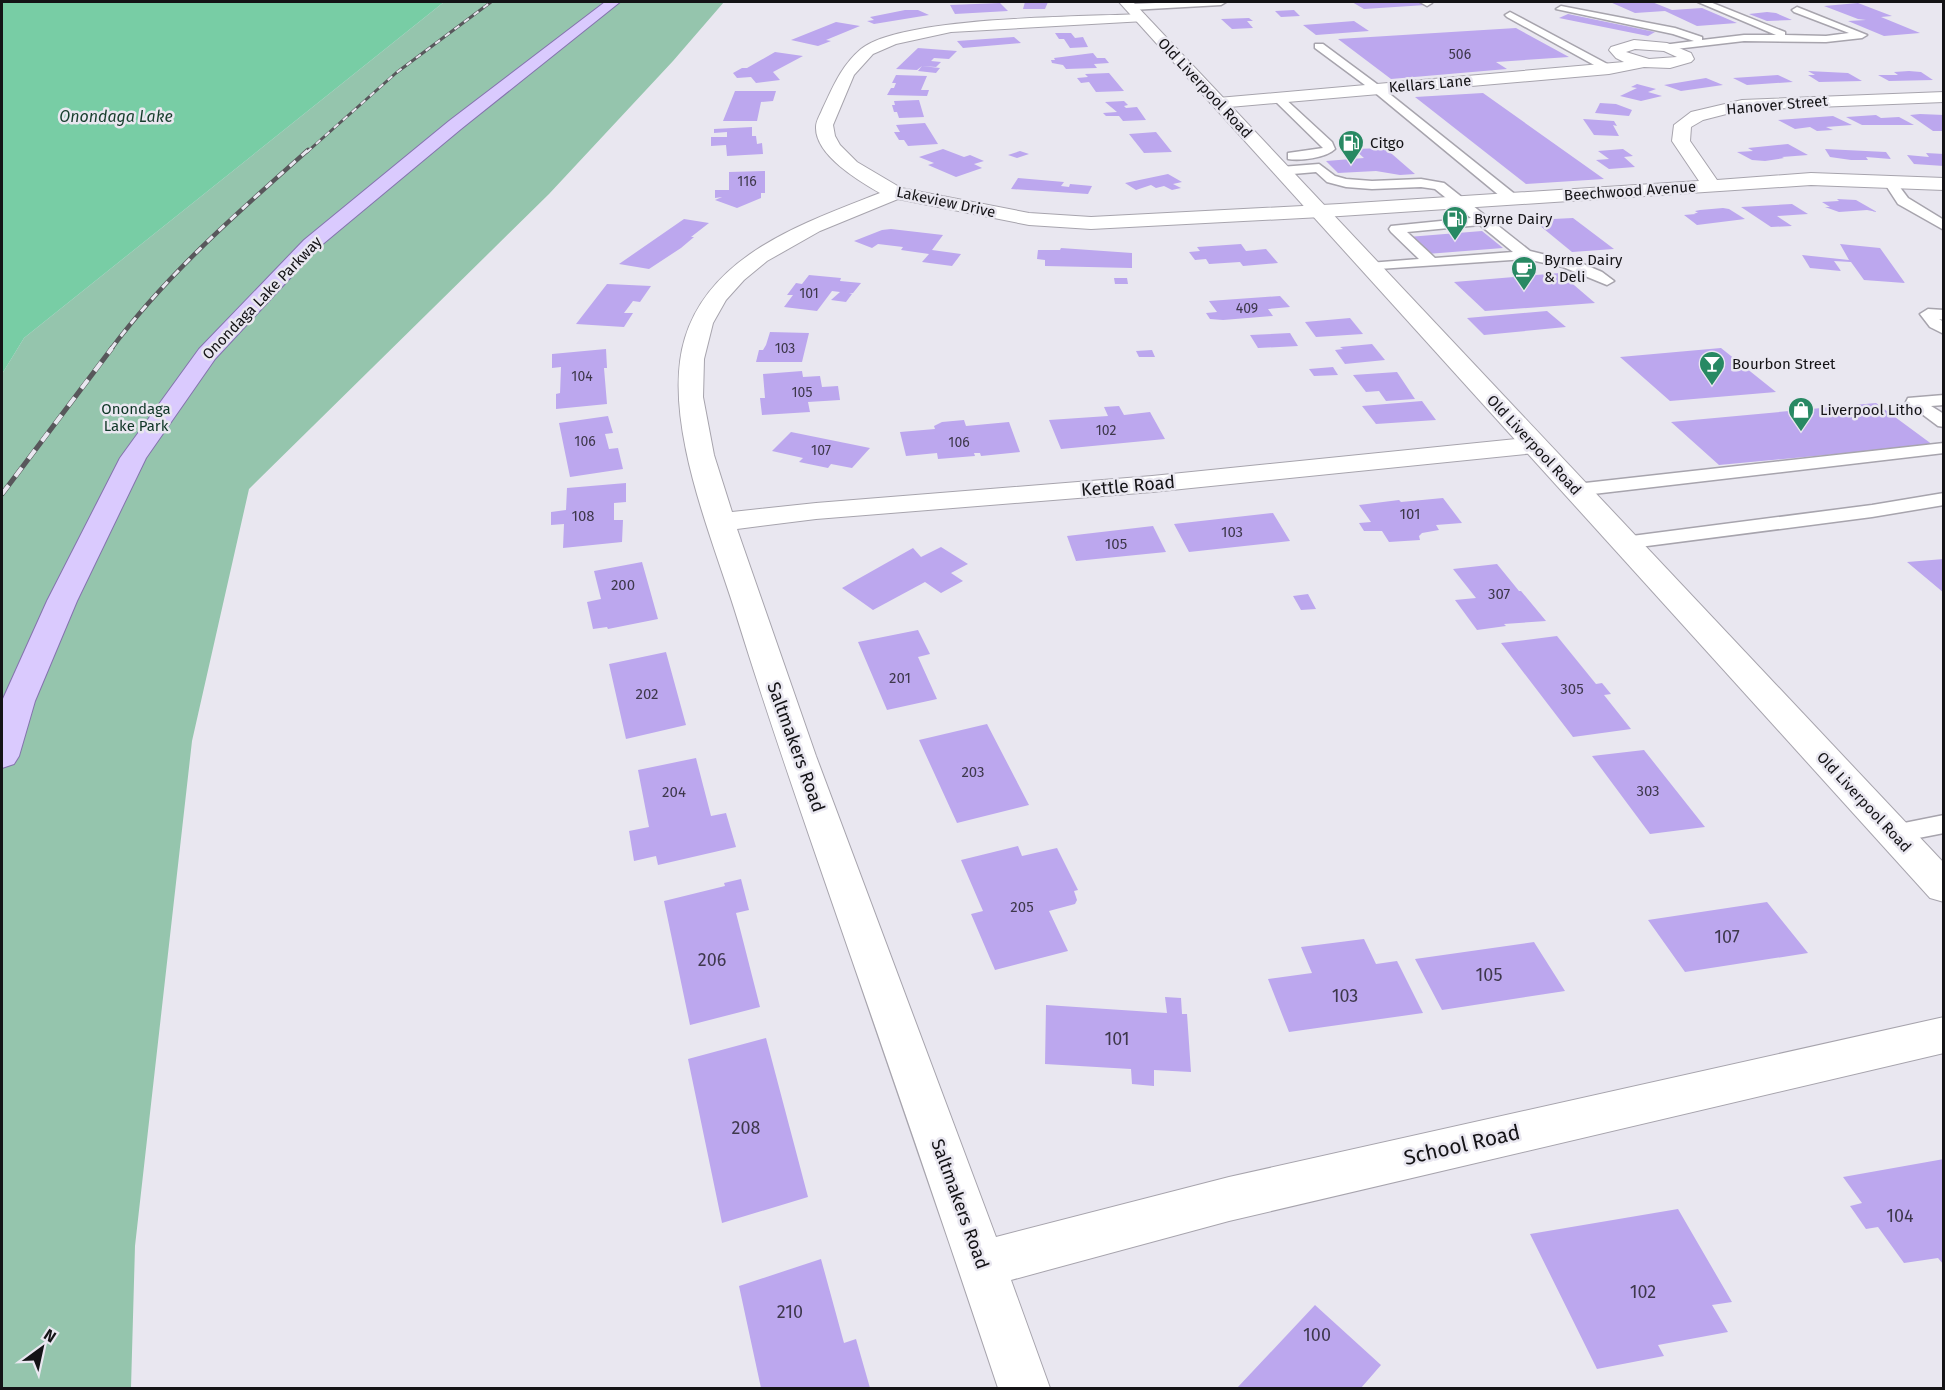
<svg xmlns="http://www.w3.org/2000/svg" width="1945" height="1390" viewBox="0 0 1945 1390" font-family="'Fira Sans',sans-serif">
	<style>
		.green { fill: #95c5ad }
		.water { fill: #78cda5 }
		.building { fill: #bca7ee }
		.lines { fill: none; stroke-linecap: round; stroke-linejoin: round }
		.lane-casing { stroke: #a7a4ad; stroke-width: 3 }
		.street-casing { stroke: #a7a4ad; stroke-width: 2 }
		.secondary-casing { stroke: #a7a4ad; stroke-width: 2 }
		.primary-casing { stroke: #8473ad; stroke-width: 2 }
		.lane { fill: #fff; fill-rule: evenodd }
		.street { fill: #fff; fill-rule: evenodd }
		.secondary { fill: #fff; fill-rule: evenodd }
		.primary { fill: #dacafe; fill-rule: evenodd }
		.rail-far2-casing { stroke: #58575b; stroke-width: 3 }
		.rail-far1-casing { stroke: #58575b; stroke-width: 4.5 }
		.rail-casing { stroke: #58575b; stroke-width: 5 }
		.rail-far2 { stroke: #e9e7f0; stroke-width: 2; stroke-dasharray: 6; stroke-linecap: butt }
		.rail-far1 { stroke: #e9e7f0; stroke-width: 3; stroke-dasharray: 8; stroke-linecap: butt }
		.rail { stroke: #e9e7f0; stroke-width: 4; stroke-dasharray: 11; stroke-linecap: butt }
		.labels { text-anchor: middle; stroke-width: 5; stroke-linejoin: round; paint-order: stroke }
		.far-number-label { font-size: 14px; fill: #3e384c }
		.far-street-label { font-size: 15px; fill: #141316; stroke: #e9e7f0 }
		.far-poi-label { font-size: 15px; fill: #141316; stroke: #e9e7f0; text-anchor: start }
		.far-park-label { font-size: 15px; fill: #0f3626; stroke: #e9e7f0 }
		.number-label { font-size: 15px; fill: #3e384c }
		.far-water-label { font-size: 16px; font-style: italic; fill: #173d2c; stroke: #e9e7f0 }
		.street-label { font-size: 18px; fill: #141316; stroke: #e9e7f0 }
		.near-number-label { font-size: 18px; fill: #3e384c }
		.near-street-label { font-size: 21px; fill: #141316; stroke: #e9e7f0 }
	</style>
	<rect width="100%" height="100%" fill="#e9e7f0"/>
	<path class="green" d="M444,2H724L673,61L549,194L249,489L192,741L135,1246L131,1388H2V374L24,338Z"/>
	<path class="water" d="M2,2H444L24,338L2,374Z"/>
	<path class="building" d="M1025,2H1048L1045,9H1023Z
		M1352,2H1419L1426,5L1364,9Z
		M1610,2H1652L1672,10L1702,8L1737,23L1697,26L1665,11L1635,13Z
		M1000,3L1008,11L955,14L950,5Z
		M1858,3L1892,16L1881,17L1920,33L1884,36L1848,21L1866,20L1858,19L1824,6Z
		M905,10H918L929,15L874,24L867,21L874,20L870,17Z
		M1294,10L1300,16L1281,17L1275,11Z
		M1767,12L1776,13L1792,20L1767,21L1749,14Z
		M1568,14L1655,32L1648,36L1559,18Z
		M1249,18L1253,21H1247L1253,28L1232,29L1221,19Z
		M1354,21L1369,31L1316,35L1303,25Z
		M836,22L860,26L826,40L831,41L818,46L791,40Z
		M1516,28L1569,57L1496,62L1507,69L1391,79L1338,39Z
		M1055,33H1071L1075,38L1083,37L1088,47L1070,48L1064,39H1059Z
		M1014,37L1021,43L963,48L957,41Z
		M918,48L957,51L949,59L934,58L931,61L941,62L936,67L922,66L917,70L896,69Z
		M775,52L803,56L773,72L780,80L756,83L751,77L737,78L733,73L742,68H747Z
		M1093,53L1097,58H1105L1109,63L1094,64L1097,68L1066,69L1063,65L1052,63L1051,60H1055L1054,58Z
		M922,66L940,68L936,73L918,71Z
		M1808,71L1848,73L1862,81L1819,82L1808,75H1815Z
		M1909,71L1921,72L1933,80L1889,81L1878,75H1898L1894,72Z
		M1109,73L1124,91L1096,92L1089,82L1081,83L1077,78L1088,77L1085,74Z
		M896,75L927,76L921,90H929L927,96L887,95L891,88H894L896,83H892Z
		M1778,75L1793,82L1747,85L1733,78Z
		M1706,78L1723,85L1681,91L1664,85Z
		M1637,84L1656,89L1648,92L1662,96L1641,101L1620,96L1637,88L1631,87Z
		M735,91H776L773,101L761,102L757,121H723Z
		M1483,93L1604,179L1526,184L1415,97Z
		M919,100L924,117L899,118L897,112H894L892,105H895L894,101Z
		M1124,101L1128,105L1124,106L1126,108L1137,107L1146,120L1123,121L1119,116H1106L1103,113L1117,112L1105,102Z
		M1600,103L1616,104L1632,110L1629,116L1595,113Z
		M1920,114L1944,115V131H1933L1910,115Z
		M1876,115L1881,118L1899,117L1914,125H1862L1846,117Z
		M1833,116L1852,125L1826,127L1833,130L1817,131L1810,127L1795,129L1778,120Z
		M1583,119L1614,121L1617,126L1613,125L1619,136L1594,135Z
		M925,123L938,144L908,146L904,140H899L894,132H900L896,125Z
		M752,127V136H756L757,144L762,143L763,154L727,156L726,145L711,146V137H727V132L714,133V129Z
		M1156,132L1172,152L1144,153L1129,134Z
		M1788,144L1808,155L1782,157L1784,158L1765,161L1752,160L1737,152L1753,151L1748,148Z
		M1385,148L1415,174L1400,175L1376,171L1338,173L1326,161L1364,158L1354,149Z
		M943,149L964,157L970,155L984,161L974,164L982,168L956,177L928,165L934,163L919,157Z
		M1623,149L1633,156L1624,157L1635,167L1609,169L1596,160L1609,159L1598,151Z
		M1825,149L1886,152L1891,159L1866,157L1868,160H1851L1830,157Z
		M1020,151L1029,154L1017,158L1008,155Z
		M1926,153L1944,154V166L1914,164L1907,155L1929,157Z
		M765,171V193H761V198L737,208L715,200L722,197L715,198V190H729V172Z
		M1168,174L1182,182L1173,184L1181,188L1172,190L1164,186L1156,188L1151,185L1136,190L1125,183Z
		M1018,178L1064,182L1061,186L1069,187L1070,184L1092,186L1088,194L1011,189Z
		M1837,199L1856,200L1877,212L1867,210L1839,212L1825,207H1830L1822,202L1839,201Z
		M1792,204L1808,214L1777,216L1792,226L1771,227L1741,207Z
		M1723,208L1729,209L1745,219L1697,225L1684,215L1696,214L1694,213H1698L1695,211L1700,210Z
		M1573,218L1614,249L1572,252L1533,220Z
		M684,219L709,223L691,237H694L681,248L649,269L619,264Z
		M891,229L943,235L932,250L961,254L952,266L922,262L929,254L901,250L903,247L878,244L872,248L854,241L882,230Z
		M1482,231L1503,248L1427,254L1408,237Z
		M1241,244L1246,251L1266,249L1278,263L1243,266L1240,262L1209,264L1206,259L1195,260L1189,252L1200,251L1197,247Z
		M1840,244L1880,248L1905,283L1864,280L1851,262L1834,261L1841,271L1810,268L1802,255L1849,260Z
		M1061,248L1132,253V268L1045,266V260L1037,259L1038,250H1060Z
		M1560,273L1595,303L1485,311L1454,282Z
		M809,275L841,278L840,281L861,283L853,293L849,294H852L846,302L831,300L840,292L832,291L817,311L784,307L793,295H787L796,283L802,284Z
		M1114,278H1127L1128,284H1115Z
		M607,284L651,286L640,302L633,301L624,313H633L624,327L576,324Z
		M1280,296L1290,307L1268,309L1273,316L1223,320L1210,319L1206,313L1217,312L1209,301Z
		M1547,311L1566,327L1484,335L1467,318Z
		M1350,318L1363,334L1316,337L1305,322Z
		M770,332L809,333L802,362H756L759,350H763L766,345Z
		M1290,333L1298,346L1258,348L1250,335Z
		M1372,344L1385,360L1345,364L1335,350L1343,349L1340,347Z
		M1721,348L1776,392L1670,401L1620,357Z
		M606,349L607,368H604L607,404L556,409V394L560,393L561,367L552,368V354Z
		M1152,350L1155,357H1139L1136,351Z
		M1333,367L1338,375L1314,376L1309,369Z
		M802,371L803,377L820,376L822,387L838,386L840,400L808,402L810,412L762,415L760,398H765L763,374Z
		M1397,372L1415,399L1386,401L1379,391L1366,392L1353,375Z
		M1422,401L1436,420L1376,424L1362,406Z
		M1876,403L1933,445L1719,465L1671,422Z
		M1119,406L1124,415L1150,412L1165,439L1061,449L1049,420L1108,416L1104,407Z
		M608,416L613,433L605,434L609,449L618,448L623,469L570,477L559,423Z
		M964,420L966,426L1009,422L1020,452L981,456L980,453H974L975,456L938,459L937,453L906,456L900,432L935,429L934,426L942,422Z
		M791,432L870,448L852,468L831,464L828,468L799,462L803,458L772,451Z
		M626,483V502L614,503V520H623L622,542L563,548L564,524L551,525V512L566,510L567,488Z
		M1443,498L1462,523L1436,525L1439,530L1422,533L1419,536L1420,540L1389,542L1382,531H1364L1359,523L1371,522L1359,505L1399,500L1401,502Z
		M1273,513L1290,541L1189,552L1174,524Z
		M1153,526L1166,552L1076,561L1067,536Z
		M941,547L968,564L951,573L963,581L941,593L925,582L873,610L842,588L913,548L921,557Z
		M1944,559V593L1907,562Z
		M642,562L658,619L608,629L607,627L593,629L587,602L601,599L594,571Z
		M1497,564L1519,591H1521L1546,621L1504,624L1506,626L1477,630L1455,600L1476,598L1453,569Z
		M1308,594L1316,609L1301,610L1293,596Z
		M918,630L930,654L918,657L937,699L887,710L858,642Z
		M1557,636L1596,684L1602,683L1611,694L1604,695L1631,729L1573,737L1501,643Z
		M666,652L686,725L626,739L609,664Z
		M987,724L1029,805L957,823L919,740Z
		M1644,750L1705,827L1650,834L1592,756Z
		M696,758L711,816L726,813L736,847L658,865L656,856L634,861L629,831L649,827L638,770Z
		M1018,846L1022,856L1057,848L1078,890L1074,891L1077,900L1075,904L1049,911L1068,951L995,970L971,914L983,911L961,860Z
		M741,879L749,910L736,913L760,1007L690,1025L664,901L725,886L724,883Z
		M1767,902L1808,953L1685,972L1648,920Z
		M1364,939L1376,964L1397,961L1423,1013L1289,1032L1268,979L1312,973L1301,947Z
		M1534,942L1565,991L1442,1010L1415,959Z
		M1165,997L1181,998L1182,1014H1187L1191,1072L1154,1070V1086L1132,1084L1131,1069L1045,1064L1046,1005L1167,1013Z
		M766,1038L808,1197L722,1223L688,1059Z
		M1944,1159V1265L1938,1258L1904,1263L1878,1227L1866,1229L1850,1206L1862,1203L1843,1177Z
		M1678,1209L1732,1302L1712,1305L1728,1332L1658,1345L1664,1356L1597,1369L1530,1234Z
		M821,1259L844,1343L856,1339L870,1388H761L739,1286Z
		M1315,1305L1381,1365L1361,1388H1237Z"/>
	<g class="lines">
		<defs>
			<path id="lane" d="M1180,2H1226L1221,5L1131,10L1126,7L1131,4Z
				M1420,2H1431L1432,3L1427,6Z
				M1698,2H1710L1785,32V35L1826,36L1849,33L1794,12L1792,10L1797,7L1867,35L1862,38L1826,42L1744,41L1667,50L1663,49V45L1694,41L1673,34L1556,9L1561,6L1675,28L1702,37V40L1744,35H1776Z
				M1510,12L1613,67L1614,69L1613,71H1605L1507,17L1505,15Z
				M1315,44H1323L1381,87L1516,195L1518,198L1516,201H1506L1373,91L1315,48Z
				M1278,95L1282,96L1332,142L1335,149C1326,158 1300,161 1288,159V153L1323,148L1274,100L1272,98Z
				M1319,164L1335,176L1346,179L1372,181L1421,179L1444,183L1530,251L1583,264L1602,272L1614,281L1607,285L1563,267L1526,259L1364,270L1362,267L1369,263L1419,259L1391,232L1389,229L1391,226L1471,218L1435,189L1421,187L1372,189L1346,187L1327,182L1316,172L1281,175L1275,171L1281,167ZM1480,225L1513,252L1435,258L1407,232Z
				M1889,177L1893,178L1908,198L1944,220V230L1898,204L1883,181Z
				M1928,309L1944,310V320L1939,319L1944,322V334L1930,327L1920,314Z
				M1944,395V405L1931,406L1944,414V427L1938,426L1906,402L1908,398Z
				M1944,443V453L1576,496L1569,494L1567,490L1569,486L1576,484Z
				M1944,493V505L1872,517L1624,549L1617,547L1614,543L1617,539L1624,537L1872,505Z
				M1944,815V833L1893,843L1884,841L1880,834L1884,827Z"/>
			<path id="street" d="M1140,14L1145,15L1147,18L1145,21L951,32L896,44L873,54L854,75L833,125L835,136L840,145L857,162L901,188L1029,213L1091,217L1340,204L1699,181L1672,141L1674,125L1691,112L1742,100L1944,92V102L1742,110L1703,120L1691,127L1690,141L1717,180L1811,173L1944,178V190L1811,185L1340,216L1091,229L1029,225L898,199L820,231L767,261L744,280L726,300L713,323L704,359L703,397L714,455L732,512L816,503L1152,476L1535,437L1544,439L1548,445L1544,451L1535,453L1152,492L816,519L737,529L816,756L996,1237L1229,1177L1944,1017V1053L1229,1221L1011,1280L1050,1388H998C950,1244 901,1100 851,957C811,841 770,725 734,608C710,532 661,416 685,338C711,253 807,222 880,193C859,181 815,155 816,127C816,121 820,115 822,110C833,87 841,66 861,49C902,16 1082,17 1140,14Z
				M1634,40L1667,43L1691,53L1694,59L1691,62L1670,68L1644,67L1609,74L1218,108L1210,103L1218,98L1624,62L1616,58L1609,50L1611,47ZM1635,49L1664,51L1677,57L1649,59L1626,52Z"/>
			<path id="secondary" d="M1119,2H1133L1944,863V902L1930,898Z"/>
			<path id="primary" d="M605,2H620L461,129L318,248L215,359L146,458L77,601L35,701L19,756L14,764L2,768V701L47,601L120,458L199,349L304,240L449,121Z"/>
		</defs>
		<use href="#lane" class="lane-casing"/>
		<use href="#street" class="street-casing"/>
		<use href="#secondary" class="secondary-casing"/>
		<use href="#primary" class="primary-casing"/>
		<use href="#lane" class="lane"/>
		<use href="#street" class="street"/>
		<use href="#secondary" class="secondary"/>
		<use href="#primary" class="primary"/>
		<defs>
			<path id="rail-far2" d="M307,152L396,73L491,2"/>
			<path id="rail-far1" d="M111,349C167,274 238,212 308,150"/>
			<path id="rail" d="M2,494L112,348"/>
		</defs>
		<use href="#rail-far2" class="rail-far2-casing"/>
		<use href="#rail-far1" class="rail-far1-casing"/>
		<use href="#rail" class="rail-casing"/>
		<use href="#rail-far2" class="rail-far2"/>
		<use href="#rail-far1" class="rail-far1"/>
		<use href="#rail" class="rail"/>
	</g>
	<defs>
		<symbol id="fuel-pin" viewBox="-11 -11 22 30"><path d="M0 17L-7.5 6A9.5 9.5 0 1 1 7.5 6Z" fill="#288963" stroke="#e9e7f0"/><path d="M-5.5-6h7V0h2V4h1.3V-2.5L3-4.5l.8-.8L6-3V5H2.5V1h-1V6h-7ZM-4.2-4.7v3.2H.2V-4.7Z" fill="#fff"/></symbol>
		<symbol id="cafe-pin" viewBox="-11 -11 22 30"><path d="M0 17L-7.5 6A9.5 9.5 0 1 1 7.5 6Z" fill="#288963" stroke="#e9e7f0"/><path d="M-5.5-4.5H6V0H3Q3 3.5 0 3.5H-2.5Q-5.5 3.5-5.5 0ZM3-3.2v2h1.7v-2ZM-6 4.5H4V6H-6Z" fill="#fff"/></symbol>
		<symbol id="bar-pin" viewBox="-11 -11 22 30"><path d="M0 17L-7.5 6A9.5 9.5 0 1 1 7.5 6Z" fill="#288963" stroke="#e9e7f0"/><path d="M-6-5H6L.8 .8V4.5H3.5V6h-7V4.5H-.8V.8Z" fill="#fff"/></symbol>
		<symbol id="shop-pin" viewBox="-11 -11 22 30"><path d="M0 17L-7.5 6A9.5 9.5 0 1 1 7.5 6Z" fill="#288963" stroke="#e9e7f0"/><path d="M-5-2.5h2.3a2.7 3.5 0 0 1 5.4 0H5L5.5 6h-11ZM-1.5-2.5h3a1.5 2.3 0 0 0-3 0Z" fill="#fff"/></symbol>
	</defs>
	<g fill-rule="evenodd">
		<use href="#fuel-pin" x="1336" y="128" width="30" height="40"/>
		<use href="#fuel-pin" x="1440" y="204" width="30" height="40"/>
		<use href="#cafe-pin" x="1509" y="254" width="30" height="40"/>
		<use href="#bar-pin" x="1697" y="349" width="30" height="40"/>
		<use href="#shop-pin" x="1786" y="395" width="30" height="40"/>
	</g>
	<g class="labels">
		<g class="far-number-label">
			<text x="1460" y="59">506</text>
			<text x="747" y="186">116</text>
			<text x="809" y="298">101</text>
			<text x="1247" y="313">409</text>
			<text x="785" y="353">103</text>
			<text x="582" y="381">104</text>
			<text x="802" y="397">105</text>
			<text x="1106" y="435">102</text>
			<text x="585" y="446">106</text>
			<text x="959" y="447">106</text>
			<text x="821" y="455">107</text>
		</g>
		<g class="far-street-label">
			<text transform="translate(1430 84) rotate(-5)" y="5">Kellars Lane</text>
			<text transform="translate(1205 88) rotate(47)" y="5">Old Liverpool Road</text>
			<text transform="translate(1777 105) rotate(-5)" y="5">Hanover Street</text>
			<text transform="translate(1630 191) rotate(-4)" y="5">Beechwood Avenue</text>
			<text transform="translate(946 202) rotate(12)" y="5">Lakeview Drive</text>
			<text transform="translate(262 298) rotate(-46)" y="5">Onondaga Lake Parkway</text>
			<text transform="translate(1534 445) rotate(47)" y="5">Old Liverpool Road</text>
			<text transform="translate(1864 802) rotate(47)" y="5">Old Liverpool Road</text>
		</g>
		<g class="far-poi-label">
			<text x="1370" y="148">Citgo</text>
			<text x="1474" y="224">Byrne Dairy</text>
			<text x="1544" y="265">Byrne Dairy<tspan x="1544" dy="17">&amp; Deli</tspan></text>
			<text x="1732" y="369">Bourbon Street</text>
			<text x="1820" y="415">Liverpool Litho</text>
		</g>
		<g class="far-park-label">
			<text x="136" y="414">Onondaga<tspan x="136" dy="17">Lake Park</tspan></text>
		</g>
		<g class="number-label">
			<text x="1410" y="519">101</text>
			<text x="583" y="521">108</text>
			<text x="1232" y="537">103</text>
			<text x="1116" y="549">105</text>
			<text x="623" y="590">200</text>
			<text x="1499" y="599">307</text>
			<text x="900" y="683">201</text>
			<text x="1572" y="694">305</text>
			<text x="647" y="699">202</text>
			<text x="973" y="777">203</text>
			<text x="1648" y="796">303</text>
			<text x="674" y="797">204</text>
			<text x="1022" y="912">205</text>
		</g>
		<g class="far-water-label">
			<text x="116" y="122">Onondaga Lake</text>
		</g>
		<g class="street-label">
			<text transform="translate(1128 486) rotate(-5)" y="6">Kettle Road</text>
			<text transform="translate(796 747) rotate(70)" y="6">Saltmakers Road</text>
			<text transform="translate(960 1204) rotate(70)" y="6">Saltmakers Road</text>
		</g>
		<g class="near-number-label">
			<text x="1727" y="943">107</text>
			<text x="712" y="966">206</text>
			<text x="1489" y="981">105</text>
			<text x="1345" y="1002">103</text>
			<text x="1117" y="1045">101</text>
			<text x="746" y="1134">208</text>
			<text x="1900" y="1222">104</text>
			<text x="1643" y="1298">102</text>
			<text x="790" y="1318">210</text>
			<text x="1317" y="1341">100</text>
		</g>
		<g class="near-street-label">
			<text transform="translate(1462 1145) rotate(-13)" y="7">School Road</text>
		</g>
	</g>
	<rect width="1945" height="1390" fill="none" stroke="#141316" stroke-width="6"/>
	<g transform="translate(42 1348) rotate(33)" stroke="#e9e7f0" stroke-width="4.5" paint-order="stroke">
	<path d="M0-4.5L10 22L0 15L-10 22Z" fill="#141316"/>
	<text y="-9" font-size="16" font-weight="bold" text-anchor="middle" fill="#141316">N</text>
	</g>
</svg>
